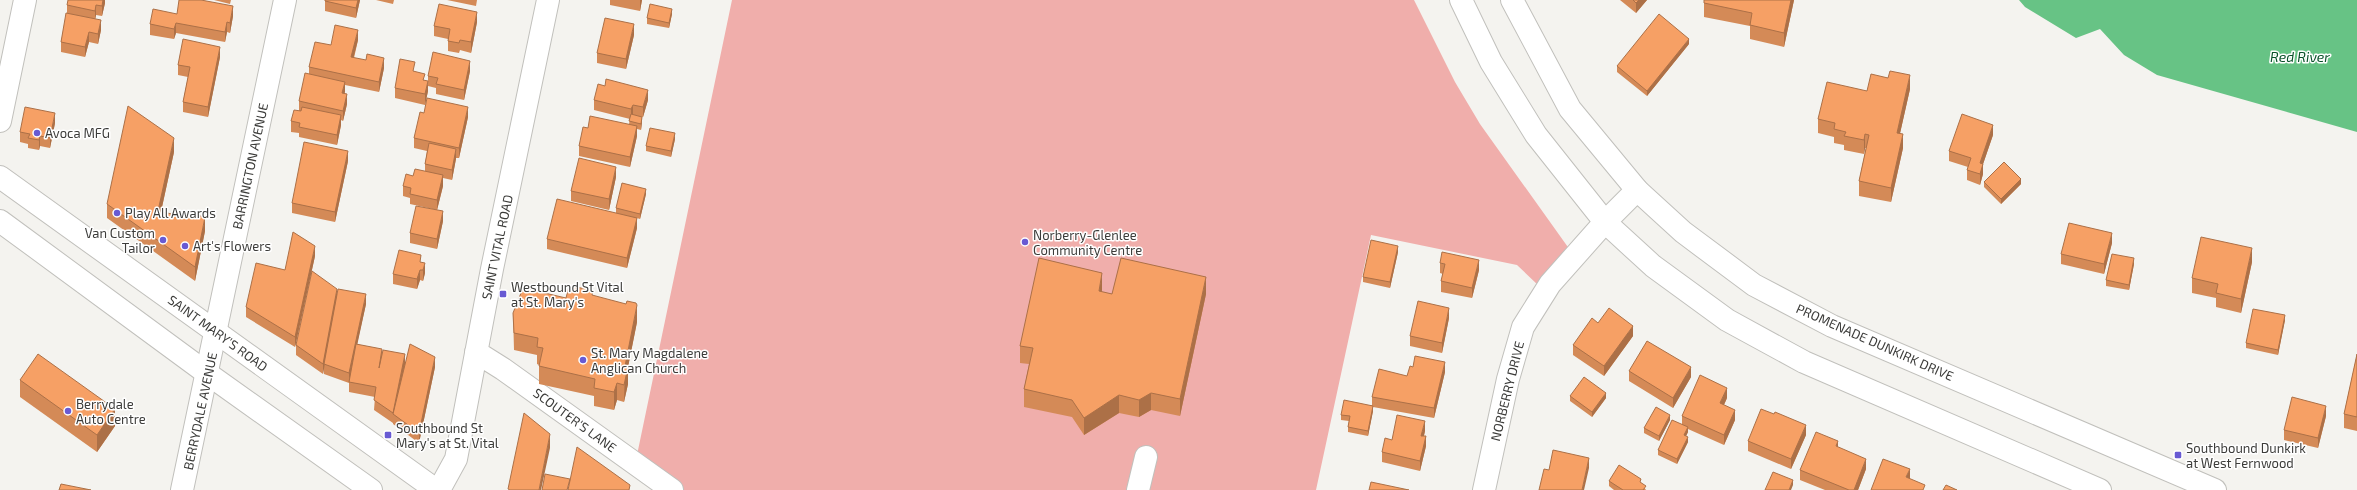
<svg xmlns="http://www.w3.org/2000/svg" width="2357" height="490" viewBox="0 0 2357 490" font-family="'Exo 2',sans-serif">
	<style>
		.green { fill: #f0aeab }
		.water { fill: #67c385 }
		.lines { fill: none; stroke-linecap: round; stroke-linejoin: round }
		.minor-casing { stroke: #c1c0bc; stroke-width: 24 }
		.major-casing { stroke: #c1c0bc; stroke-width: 24 }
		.minor { stroke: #fff; stroke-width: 22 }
		.major { stroke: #fff; stroke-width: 22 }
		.wall { fill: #d48a57 }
		.shaded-wall { fill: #ac7047 }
		.building { fill: #f6a065; stroke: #ac7047 }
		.poi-dot { fill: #685ad3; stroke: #fff; stroke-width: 1.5 }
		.labels { text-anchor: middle; stroke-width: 3; stroke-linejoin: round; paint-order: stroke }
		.poi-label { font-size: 13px; fill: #3c3c3a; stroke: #fff; text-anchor: start }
		.street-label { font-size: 13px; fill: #3c3c3a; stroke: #fff }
		.water-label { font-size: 14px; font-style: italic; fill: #0a522a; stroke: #fff }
	</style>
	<rect width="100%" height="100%" fill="#f4f3ef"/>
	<path class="green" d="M732,0H1414L1455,82L1480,124L1570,250L1539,286L1517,265L1371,235L1316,490H684L637,455Z"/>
	<path class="water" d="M2019,0H2357V132L2157,75L2124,55L2100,29L2076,38L2025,7Z"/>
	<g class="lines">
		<defs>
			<path id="minor" d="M0,121L25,0
				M476,352L503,369L672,490
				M182,490L285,0
				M439,490L456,459L492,269L548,0
				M1138,490L1146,457
				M1484,490L1508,379L1523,327L1550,284L1605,222L1637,190"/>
			<path id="major" d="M1461,0L1491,62L1536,135L1605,222L1653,266L1727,320L1804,362L2100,490
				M1512,0L1570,109L1637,190L1683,232L1754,285L1832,326L2215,490
				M0,177L436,490
				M0,221L208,374L371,490"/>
		</defs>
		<use href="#minor" class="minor-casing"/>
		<use href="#major" class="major-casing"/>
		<use href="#minor" class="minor"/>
		<use href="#major" class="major"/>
	</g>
	<path class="wall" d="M105,0V3L102,16L96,15L95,19L101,30L98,44L89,42L85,57L61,52V42L67,13V5Z
		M214,0H231L230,4Z
		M325,0H360L356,18L325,11Z
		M376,0H394L393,4Z
		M447,0H477L476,6Z
		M610,0H642L640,11L610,5Z
		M1620,0H1647L1636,13Z
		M1794,0L1784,47L1750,39V26L1704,17V3Z
		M177,14L233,16L230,33L227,32L225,42L176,33L174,39L150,35V24Z
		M672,14L669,28L647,24V18Z
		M477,22L471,53L460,50L459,53L448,51V39L434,36V26Z
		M634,35L626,69L597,63V53Z
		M358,40L354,58L384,68L379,92L345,85L344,94L347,104L343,121L341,120V125L337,145L299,137V133L291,132V121L299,111V101L309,74V67L331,45Z
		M1689,44L1647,96L1617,72V66Z
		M220,57L208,117L183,112V102L188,77L178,75V65Z
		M470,71L464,100L436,94V88L428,86V76Z
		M415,72L425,81L428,91L425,105L395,98V88Z
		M1910,89L1900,133L1903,148L1891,202L1859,196V181L1866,148H1865L1864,154L1844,150V145L1834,143V137L1818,133V119L1867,91Z
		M594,100H648L643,117H642V122L641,130L637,129V136L630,167L579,156V146L588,128L629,124L630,119L594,110Z
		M424,113L468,117L459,158H456L452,180L443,178V186L437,210L410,204V198L403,196V186L413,176L425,171V164L427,151L414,148V138Z
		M55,123L50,148L40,146L39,150L28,148V144L20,142V132Z
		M1993,135L1983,164V174L1980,185L1967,180V170L1968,167L1949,161V151Z
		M675,139L671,157L646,151V146Z
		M174,152L161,212L205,231L195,281L107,218V204Z
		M348,161L335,222L292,213V203Z
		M616,177L609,210L571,201V191Z
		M1984,182L2021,184L2001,204L1984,187Z
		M646,194L640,219L637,218V228L627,268L547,249V239L616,213V208Z
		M443,221L437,249L410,243V233Z
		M2112,243L2104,274L2061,264V254Z
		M1398,252L1390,288L1363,282V277Z
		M315,256L295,347L246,317V307L285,270Z
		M421,262L425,273L423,281L420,280L417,289L393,284V274Z
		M2252,262L2241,313L2216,307V298L2192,293V278Z
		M1440,263L1479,270L1472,298L1441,292V281L1443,274L1440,273Z
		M2134,264L2129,290L2106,286V280Z
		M1102,290V292L1112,294H1206L1180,416L1151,410L1139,417L1119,413L1084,435L1072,417L1024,407V389L1029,364L1020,363V346Z
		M337,294L366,304L357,344L382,353L405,363L435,367L419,443L393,424V421V423L374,410L375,397L349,392V383L324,374V367L323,374L296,355V345Z
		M593,296L637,322L628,367V384L624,402L617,400L614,410L594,406V396L539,384V365L537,364V355L514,350L513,313L566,298Z
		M1449,318L1442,353L1410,346V336Z
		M2285,320L2278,355L2246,348V343Z
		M1598,323L1633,336L1604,376L1573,355V345Z
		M2357,354V431L2344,428V414Z
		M1629,371L1691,377L1673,408L1629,381Z
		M1445,372L1434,418L1373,407V411L1368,436L1348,432V427L1349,421L1341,420V415L1372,405V397L1407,376Z
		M20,380L115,426L97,452L20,397Z
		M1570,396L1606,398L1592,417L1570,401Z
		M1727,398L1724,405L1735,420L1724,445L1688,429V432L1686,436L1688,442L1677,464L1658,455V450L1682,424V416Z
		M2326,416L2318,448L2284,440V430Z
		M1670,420L1659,441L1644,433V428Z
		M1425,431L1424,436L1426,446L1420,471L1382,462V452L1392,440Z
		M1806,435L1791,469L1748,451V441Z
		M1838,448L1866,469L1858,490H1825L1800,480V470Z
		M1609,481L1641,483L1646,490H1614L1609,486Z"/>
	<path class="shaded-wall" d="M103,0H105V3L102,16V6Z
		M358,0H360L356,18V8Z
		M640,0H642L640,11Z
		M1639,0H1647L1636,13V3Z
		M1791,0H1794L1784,47V33Z
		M96,5V15L95,21V11Z
		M233,6V16L230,33V23Z
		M672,9V14L669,28V23Z
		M477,12V22L471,53V42Z
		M101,20V30L98,44V34Z
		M227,22V32L225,42V32Z
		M176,23V33L174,39V29Z
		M634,24V35L626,69V59Z
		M358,30V40L351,67V57Z
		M89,32V42L85,57V47Z
		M1689,39V44L1647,96V91Z
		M220,47V57L208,117V107Z
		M384,58V68L379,92V82Z
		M470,61V71L464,100V90Z
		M1910,75V89L1897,147V133Z
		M428,81V91L425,105V94Z
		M345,82V92L342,103V93Z
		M648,90V100L643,117V107Z
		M347,94V104L343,121V111Z
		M633,105V115L631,119V109Z
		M468,107V117L459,158V148Z
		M55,113V123L50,148V138Z
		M341,115V125L337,145V135Z
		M642,117V122L641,130V124Z
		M1993,125V135L1980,173V163Z
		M637,126V136L630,167V157Z
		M675,133V139L671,157V151Z
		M1865,134V148L1864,154V140Z
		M1903,134V148L1891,202V188Z
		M40,136V146L39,150V140Z
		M174,138V152L158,225V211Z
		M456,149V159L452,180V170Z
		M348,151V161L335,222V212Z
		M1983,164V174L1980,185V174Z
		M616,167V177L609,210V199Z
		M443,175V186L437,210V200Z
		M2021,179V184L2001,204V199Z
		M646,189V194L640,219V214Z
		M443,211V221L437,249V239Z
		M205,217V231L195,281V267Z
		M637,218V228L627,268V258Z
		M2112,233V243L2104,274V264Z
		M315,246V256L295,347V337Z
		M1398,246V252L1390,288V282Z
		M2252,248V262L2241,313V299Z
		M2134,258V264L2129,290V285Z
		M1479,260V270L1472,298V288Z
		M425,263V273L423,281V270Z
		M420,270V280L417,289V279Z
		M1102,273V290L1099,308V291Z
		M1206,277V294L1180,416V399Z
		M337,289V299L323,374V364Z
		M366,294V304L349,383V373Z
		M637,305V322L626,377L628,367V384L624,402L625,366Z
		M1449,308V318L1442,353V343Z
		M2285,315V320L2278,355V350Z
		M1633,326V336L1604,376V366Z
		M405,354V364L393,414V423V413Z
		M435,357V367L419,443V433Z
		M1445,362V372L1434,418V408Z
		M1691,367V377L1673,408V398Z
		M617,383V400L614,410V392Z
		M1727,388V398L1720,413V403Z
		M1151,393V410L1139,417V400Z
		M1606,393V398L1592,417V412Z
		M1119,395V413L1084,435V418Z
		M1373,406V411L1368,436V431Z
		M2326,406V416L2318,448V438Z
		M115,409V426L97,452V435Z
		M1735,410V420L1724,445V435Z
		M1670,415V420L1659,441V436Z
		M1425,421V431L1421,446V436Z
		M1806,425V435L1791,469V459Z
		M1688,427V432L1684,440V435Z
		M550,434V448L541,490H539Z
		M1426,436V446L1420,471V461Z
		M1688,437V442L1677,464V459Z
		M1838,441V451L1836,446Z
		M1589,458V468L1584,490H1582Z
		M1866,459V469L1858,490H1854Z
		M1910,469V479L1906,477Z
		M1793,480V485L1791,490H1789Z"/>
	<path class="building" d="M68,0H103L102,6L96,5L95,11L67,5Z
		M179,0H201L233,6L230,23L227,22L225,32L176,23L174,29L150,24L153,9L177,14Z
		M325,0H358L356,8L325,1Z
		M1633,0H1639L1636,3Z
		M1704,0H1791L1784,33L1750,25L1752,13L1704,3Z
		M439,4L477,12L471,42L460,40L459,43L448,41L450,29L434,26Z
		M650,4L672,9L669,23L647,18Z
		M66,13L101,20L98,34L89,32L85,47L61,42Z
		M1659,14L1689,39L1647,91L1617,66Z
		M605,18L634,24L626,59L597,53Z
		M335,25L358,30L351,57L366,60L367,54L384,58L379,82L309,67L315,42L331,45Z
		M183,39L220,47L208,107L183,102L190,67L178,65Z
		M433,52L470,61L464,90L436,84L438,78L428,76Z
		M400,59L415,62L413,71L425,74L423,80L428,81L425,94L395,88Z
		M1890,71L1910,75L1897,133L1903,134L1891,188L1859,181L1869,135L1865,134L1864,140L1844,136L1846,132L1834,129L1835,123L1818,119L1827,82L1867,91L1871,74L1888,78Z
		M305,73L345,82L342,93L347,94L343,111L299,101Z
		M606,79L648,90L643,107L633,105L631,109L594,100L598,84L605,86Z
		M427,98L468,107L459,148L414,138L420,112L424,113Z
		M128,106L174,138L158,211L172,214L173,210L205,217L195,267L107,204Z
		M25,107L55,113L50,138L40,136L39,140L28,138L30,134L20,132Z
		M302,107L341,115L337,135L299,127L300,123L291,121L294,110L301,111Z
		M631,114L642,117L641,124L629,121Z
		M1962,114L1993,125L1980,163L1983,164L1980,174L1967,170L1971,158L1949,151Z
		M590,116L637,126L630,157L579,146L583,127L588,128Z
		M650,128L675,133L671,151L646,146Z
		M304,142L348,151L335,212L292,203Z
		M429,143L456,149L452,170L425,164Z
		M579,158L616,167L609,199L571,191Z
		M2004,162L2021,179L2001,199L1984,182Z
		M415,169L443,175L437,200L410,194L411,188L403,186L406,174L413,176Z
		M622,183L646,189L640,214L616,208Z
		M557,199L637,218L627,258L547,239Z
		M416,206L443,211L437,239L410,233Z
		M2069,223L2112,233L2104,264L2061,254Z
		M293,232L315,246L295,337L246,307L256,263L285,270Z
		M2201,237L2252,248L2241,299L2216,293L2218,284L2192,278Z
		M1371,240L1398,246L1390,282L1363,277Z
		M399,250L421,255L420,262L425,263L423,270H420L417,279L393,274Z
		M1442,252L1479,260L1472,288L1441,281L1445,264L1440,263Z
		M2112,254L2134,258L2129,285L2106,280Z
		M1039,258L1102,273L1099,291L1112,294L1121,258L1206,277L1180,399L1151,393L1139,400L1119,395L1084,418L1072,400L1024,389L1033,348L1020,346Z
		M312,271L337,289L323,364L296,345Z
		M569,286L593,290L592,295L626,304L627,301L636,303L637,305L625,366L628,367L624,385L617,383L614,392L594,388L595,379L539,366L543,348L537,347L538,338L514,333L513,313L523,288L566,298Z
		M338,289L366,294L349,373L324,364Z
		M1418,301L1449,308L1442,343L1410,336Z
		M1609,308L1633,326L1604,366L1573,345L1592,318L1598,323Z
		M2253,309L2285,315L2278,350L2246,343Z
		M1647,341L1691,367L1673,398L1629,371Z
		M356,344L382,349L379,368L383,350L405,354L393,413L374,400L376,387L349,382Z
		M410,344L435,357L419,433L393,414Z
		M38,354L115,409L97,435L20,380Z
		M2357,354V417L2344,414Z
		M1415,356L1445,362L1434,408L1372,397L1379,369L1407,376L1410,366L1413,367Z
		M1700,375L1727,388L1720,403L1735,410L1724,435L1682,416Z
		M1584,377L1606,393L1592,412L1570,396Z
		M2292,397L2326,406L2318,438L2284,430Z
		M1344,400L1373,406L1368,431L1348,427L1350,416L1341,415Z
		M1656,407L1670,415L1659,436L1644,428Z
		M1761,409L1774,414L1775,412L1806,425L1791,459L1748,441Z
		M524,413L550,434L539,490H510L508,489Z
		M1397,415L1425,421L1421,436H1426L1420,461L1382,452L1385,438L1392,440Z
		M1672,420L1688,427L1684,435L1688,437L1677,459L1658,450Z
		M1816,432L1838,441L1836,446L1866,459L1854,490H1849L1800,470Z
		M577,447L630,485L629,490H568Z
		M1553,450L1589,458L1582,490H1539L1544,469L1549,470Z
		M1883,459L1910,469L1906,477L1925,485L1923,490H1871Z
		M1619,465L1641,479L1640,482L1646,486L1643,490H1623L1609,481Z
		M1773,472L1793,480L1789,490H1765Z
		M545,474L570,479L567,490H542Z
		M1371,482L1409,490H1369Z
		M61,484L91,490H59Z
		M1946,485L1957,490H1943Z"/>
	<g class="poi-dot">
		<circle cx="37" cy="133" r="4"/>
		<circle cx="117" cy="213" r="4"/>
		<circle cx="163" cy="240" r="4"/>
		<circle cx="1025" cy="242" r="4"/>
		<circle cx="185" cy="246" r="4"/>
		<rect x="499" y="290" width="8" height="8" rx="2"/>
		<circle cx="583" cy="360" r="4"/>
		<circle cx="68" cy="411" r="4"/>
		<rect x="384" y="431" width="8" height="8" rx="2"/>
		<rect x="2174" y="451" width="8" height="8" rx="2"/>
	</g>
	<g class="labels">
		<g class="poi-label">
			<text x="45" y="138">Avoca MFG</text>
			<text x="125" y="218">Play All Awards</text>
			<text x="155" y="238" text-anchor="end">Van Custom<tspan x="155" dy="15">Tailor</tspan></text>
			<text x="1033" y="240">Norberry-Glenlee<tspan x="1033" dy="15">Community Centre</tspan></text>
			<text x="193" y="251">Art's Flowers</text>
			<text x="511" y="292">Westbound St Vital<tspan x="511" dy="15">at St. Mary's</tspan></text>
			<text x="591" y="358">St. Mary Magdalene<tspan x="591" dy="15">Anglican Church</tspan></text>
			<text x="76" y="409">Berrydale<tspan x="76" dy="15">Auto Centre</tspan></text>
			<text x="396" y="433">Southbound St<tspan x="396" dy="15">Mary's at St. Vital</tspan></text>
			<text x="2186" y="453">Southbound Dunkirk<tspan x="2186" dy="15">at West Fernwood</tspan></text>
		</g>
		<g class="street-label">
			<text transform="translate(250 166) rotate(-78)" y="5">BARRINGTON AVENUE</text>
			<text transform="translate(497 247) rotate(-78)" y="5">SAINT VITAL ROAD</text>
			<text transform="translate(218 333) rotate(36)" y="5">SAINT MARY'S ROAD</text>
			<text transform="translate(1875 342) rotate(24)" y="5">PROMENADE DUNKIRK DRIVE</text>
			<text transform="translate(1507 391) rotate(-76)" y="5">NORBERRY DRIVE</text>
			<text transform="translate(200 411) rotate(-78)" y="5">BERRYDALE AVENUE</text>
			<text transform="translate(575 420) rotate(36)" y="5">SCOUTER'S LANE</text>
		</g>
		<g class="water-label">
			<text x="2300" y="62">Red River</text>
		</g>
	</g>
</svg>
